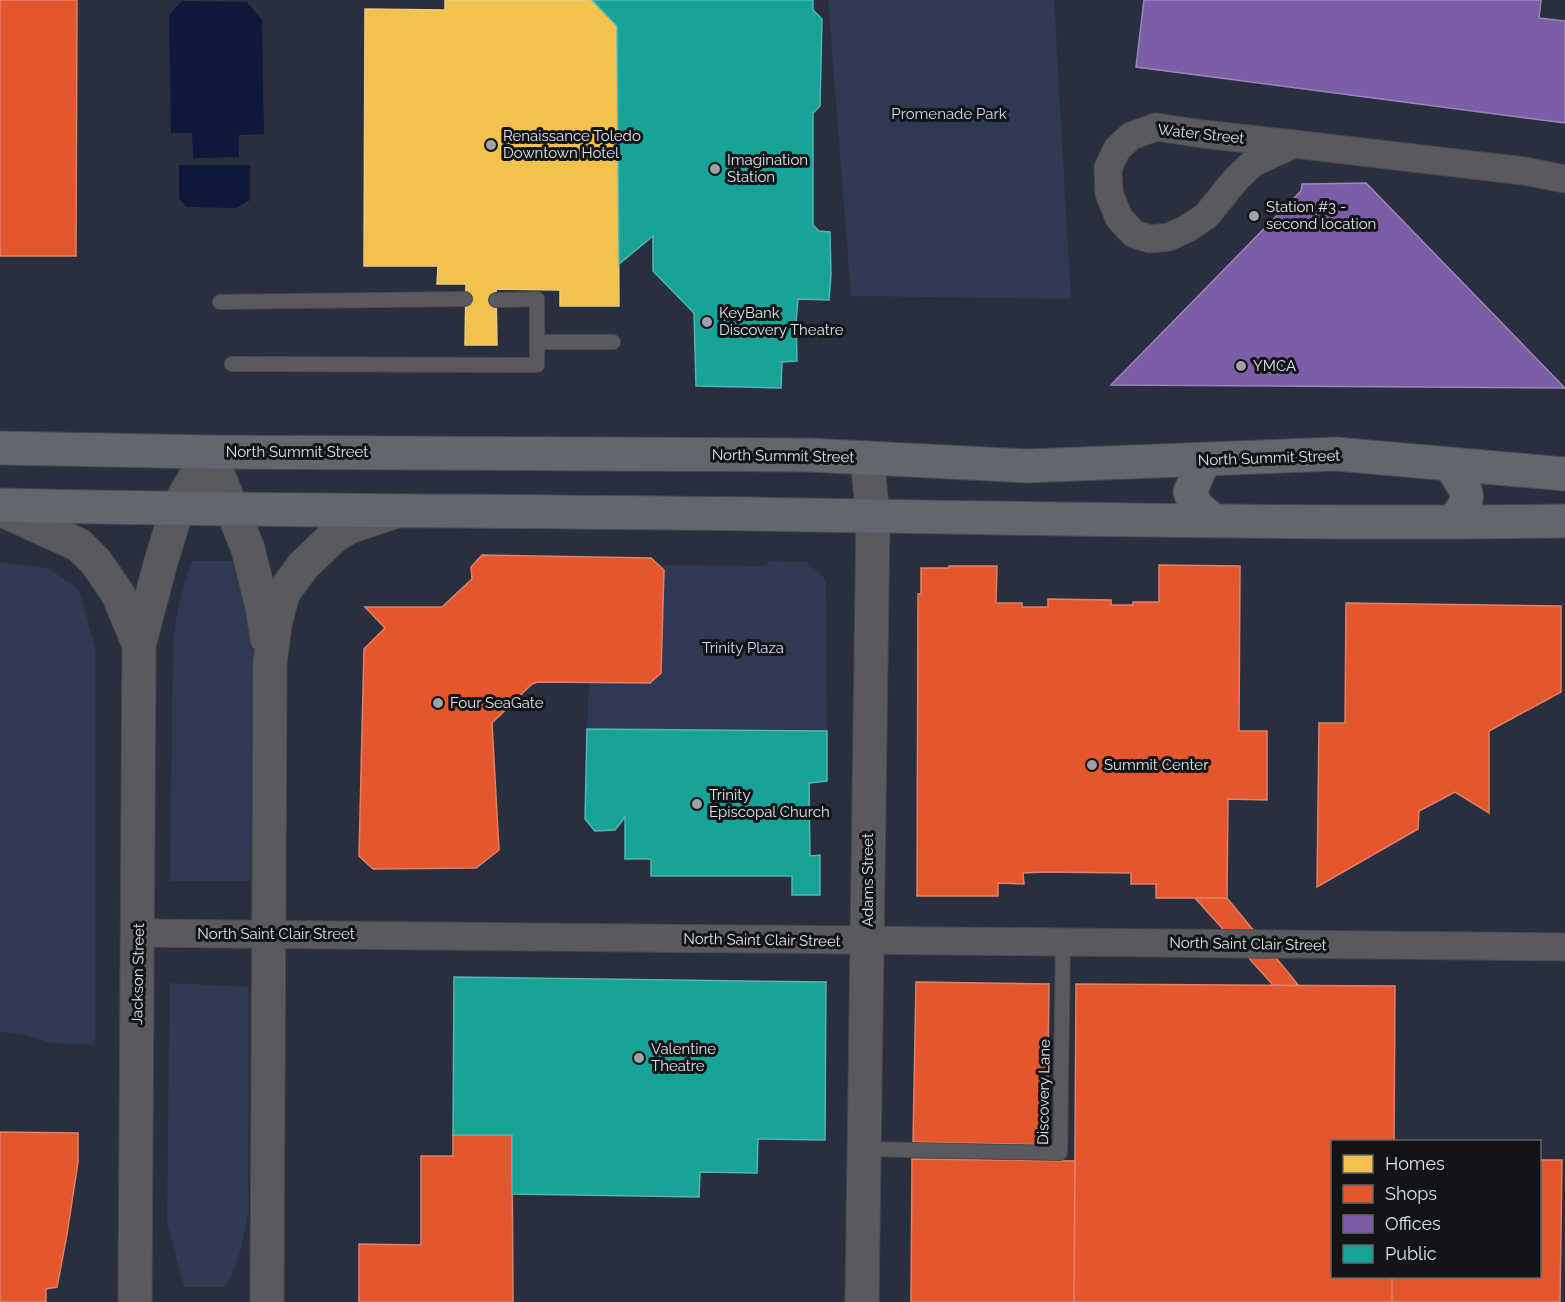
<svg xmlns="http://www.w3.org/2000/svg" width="1565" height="1302" viewBox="0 0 1565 1302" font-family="Raleway,sans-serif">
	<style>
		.built { fill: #292f3e; fill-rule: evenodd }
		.green { fill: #2f3951 }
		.water { fill: #0d183a }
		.homes { fill: #f2c14e; stroke: #eccb7c; stroke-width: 1.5 }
		.shops { fill: #e4572e; stroke: #e28166; stroke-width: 1.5 }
		.offices { fill: #7b5ea7; stroke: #9986bb; stroke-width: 1.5 }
		.public { fill: #17a398; stroke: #53b6b0; stroke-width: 1.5 }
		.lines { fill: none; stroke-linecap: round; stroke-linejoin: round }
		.service-casing { stroke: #484a4f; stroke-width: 16 }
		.minor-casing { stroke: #484a4f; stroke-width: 29 }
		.tertiary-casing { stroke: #484a4f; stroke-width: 35 }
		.primary-casing { stroke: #484a4f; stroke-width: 35 }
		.service { stroke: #595a5e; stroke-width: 14 }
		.minor { stroke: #595a5e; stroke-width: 27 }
		.tertiary { stroke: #595a5e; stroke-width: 33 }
		.primary { stroke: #62666e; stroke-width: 33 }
		.poi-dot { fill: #a0a2a9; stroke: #121418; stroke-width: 2 }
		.labels { text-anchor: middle; stroke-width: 6; stroke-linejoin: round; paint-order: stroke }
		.park-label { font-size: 15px; fill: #cedbf7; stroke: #121418 }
		.street-label { font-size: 15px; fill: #dfe2e9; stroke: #121418 }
		.poi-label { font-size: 15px; fill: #dfe2e9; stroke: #121418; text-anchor: start }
	</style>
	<rect width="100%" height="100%" fill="#2a2c32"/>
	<path class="built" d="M0,0H1565V1302H0ZM1332,1142H1540V1276H1332Z"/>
	<path class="green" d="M828,0H1054L1071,299L851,296Z
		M192,561H236L251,627L254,662L251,881H170L173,642C176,614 182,588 192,561Z
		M769,561L807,562L826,580L827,731L587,729L589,683H650L661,673L663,565L763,566Z
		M0,562L48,568L79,589L95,648V1045L50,1043L26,1035L0,1032Z
		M170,983L249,987L248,1214C243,1240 239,1264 225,1287H184L167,1221Z"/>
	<path class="water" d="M182,1L247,2L262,20L264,134L239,135V157L193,158L192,133H171L169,15Z
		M179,165H250V200L236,208L186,207L179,198Z"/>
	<path class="homes" d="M445,0H592L617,26L619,306H560V290L496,289L497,345H465L466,284H437L438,266H364L365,9L445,10Z"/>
	<path class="shops" d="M0,0H77L76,256H0Z
		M482,555L651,558L664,570L661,673L650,683L538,682L532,684L492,723L499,850L476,868L373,869L359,856L364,649L385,628L365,607H442L472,579L471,567Z
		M1159,565L1240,566L1239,731H1267V800L1228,799L1227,898H1156V884H1131V873L1045,872L1023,873L1024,884L998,883V896H917L918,594H921V568H949V566H997L996,603H1022V607H1048V599L1111,600V605H1133V602H1159Z
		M1346,603L1561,606V692L1489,731V813L1455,792L1419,811L1418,829L1317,887L1319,723H1345Z
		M1195,898H1227L1299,986L1273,985Z
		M916,982L1049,984L1047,1145L913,1142Z
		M1076,984L1395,986L1394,1142H1332V1276H1392V1302H1074Z
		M0,1132L78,1133V1162L67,1234L57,1287L46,1289V1302H0Z
		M453,1135H512L513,1302H359V1244L421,1245V1156H453Z
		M912,1159L1075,1161L1074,1302H911Z
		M1540,1160H1562L1560,1302H1392V1276H1540Z"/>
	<path class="offices" d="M1144,0H1541L1539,18L1565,21V123L1136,67Z
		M1366,183L1565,388L1111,385L1301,191L1302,184Z"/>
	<path class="public" d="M592,0H813V10L822,19L820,106L813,113V225L819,231L830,232L831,275L829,300L798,299L796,322L797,361L782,362L781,388L696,386L694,313L653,271V236L619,264L617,26Z
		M587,729L827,731V781L809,783L810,856L820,855V895H792V876H651V859H625V817L615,830L595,831L585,819Z
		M454,977L826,982L825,1140L758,1139L757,1173L700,1172L699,1197L512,1194V1135H453Z"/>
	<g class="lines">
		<defs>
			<path id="service" d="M220,302L465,299
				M537,342H613
				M232,364L537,365V299L496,300
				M863,1149L1060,1153L1063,942"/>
			<path id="minor" d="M1294,144L1253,163L1237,178L1206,216L1188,228L1169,237L1150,239L1134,234L1119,218L1109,193L1108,168L1117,149L1131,136L1156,127L1203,134L1294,144L1524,171L1565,179
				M138,933L1565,947"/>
			<path id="tertiary" d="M209,452L248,549L262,606L267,638
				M0,509L79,545L96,562L118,594L139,645
				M135,1302L139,645L160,565L177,509L209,452
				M267,1302L270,663L275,624L283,593L303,566L333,537L349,527L391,513
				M862,1302L873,517L867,458"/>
			<path id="primary" d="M0,448L209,452L809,455L1027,466L1336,454L1565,474
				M1204,460L1190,492L1196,506L1214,521
				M1451,466C1467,492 1475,496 1452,522
				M0,505C270,512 540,510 810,515C1062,519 1313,524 1565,521"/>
		</defs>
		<use href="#service" class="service-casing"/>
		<use href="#minor" class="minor-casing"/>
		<use href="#tertiary" class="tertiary-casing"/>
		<use href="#primary" class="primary-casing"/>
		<use href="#service" class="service"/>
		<use href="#minor" class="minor"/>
		<use href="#tertiary" class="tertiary"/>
		<use href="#primary" class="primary"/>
	</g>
	<g class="poi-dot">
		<circle cx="491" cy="145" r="6"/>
		<circle cx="715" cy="169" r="6"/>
		<circle cx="1254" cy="216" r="6"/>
		<circle cx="707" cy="322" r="6"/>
		<circle cx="1241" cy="366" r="6"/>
		<circle cx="438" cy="703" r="6"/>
		<circle cx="1092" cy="765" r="6"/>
		<circle cx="697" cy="804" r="6"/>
		<circle cx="639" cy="1058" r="6"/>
	</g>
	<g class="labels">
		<g class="park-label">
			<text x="949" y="119">Promenade Park</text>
			<text x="743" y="653">Trinity Plaza</text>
		</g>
		<g class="street-label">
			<text transform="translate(1201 134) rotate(6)" y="5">Water Street</text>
			<text x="297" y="457">North Summit Street</text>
			<text transform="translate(783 456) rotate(1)" y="5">North Summit Street</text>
			<text transform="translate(1269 458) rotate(-2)" y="5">North Summit Street</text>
			<text transform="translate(868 880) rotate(-90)" y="5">Adams Street</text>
			<text x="276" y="939">North Saint Clair Street</text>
			<text transform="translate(762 940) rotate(1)" y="5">North Saint Clair Street</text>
			<text transform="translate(1248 944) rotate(1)" y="5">North Saint Clair Street</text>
			<text transform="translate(138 974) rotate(-89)" y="5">Jackson Street</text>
			<text transform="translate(1044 1092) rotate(-89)" y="5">Discovery Lane</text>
		</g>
		<g class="poi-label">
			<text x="503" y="141">Renaissance Toledo<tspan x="503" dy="17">Downtown Hotel</tspan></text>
			<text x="727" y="165">Imagination<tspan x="727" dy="17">Station</tspan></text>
			<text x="1266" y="212">Station #3 -<tspan x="1266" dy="17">second location</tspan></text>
			<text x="719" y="318">KeyBank<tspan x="719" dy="17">Discovery Theatre</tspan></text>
			<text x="1253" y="371">YMCA</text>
			<text x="450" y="708">Four SeaGate</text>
			<text x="1104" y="770">Summit Center</text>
			<text x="709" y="800">Trinity<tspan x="709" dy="17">Episcopal Church</tspan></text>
			<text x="651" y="1054">Valentine<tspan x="651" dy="17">Theatre</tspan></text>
		</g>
	</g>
	<rect x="1331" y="1140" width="210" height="138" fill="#121418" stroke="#64666c" stroke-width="1.5"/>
	<rect x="1343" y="1155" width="30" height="18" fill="#f2c14e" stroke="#64666c" stroke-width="1.5"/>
	<text x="1385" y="1170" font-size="18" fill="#dfe2e9">Homes</text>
	<rect x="1343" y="1185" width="30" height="18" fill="#e4572e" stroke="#64666c" stroke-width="1.5"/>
	<text x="1385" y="1200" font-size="18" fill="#dfe2e9">Shops</text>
	<rect x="1343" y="1215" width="30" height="18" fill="#7b5ea7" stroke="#64666c" stroke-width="1.5"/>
	<text x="1385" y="1230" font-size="18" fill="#dfe2e9">Offices</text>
	<rect x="1343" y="1245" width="30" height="18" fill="#17a398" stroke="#64666c" stroke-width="1.5"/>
	<text x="1385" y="1260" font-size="18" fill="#dfe2e9">Public</text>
</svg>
